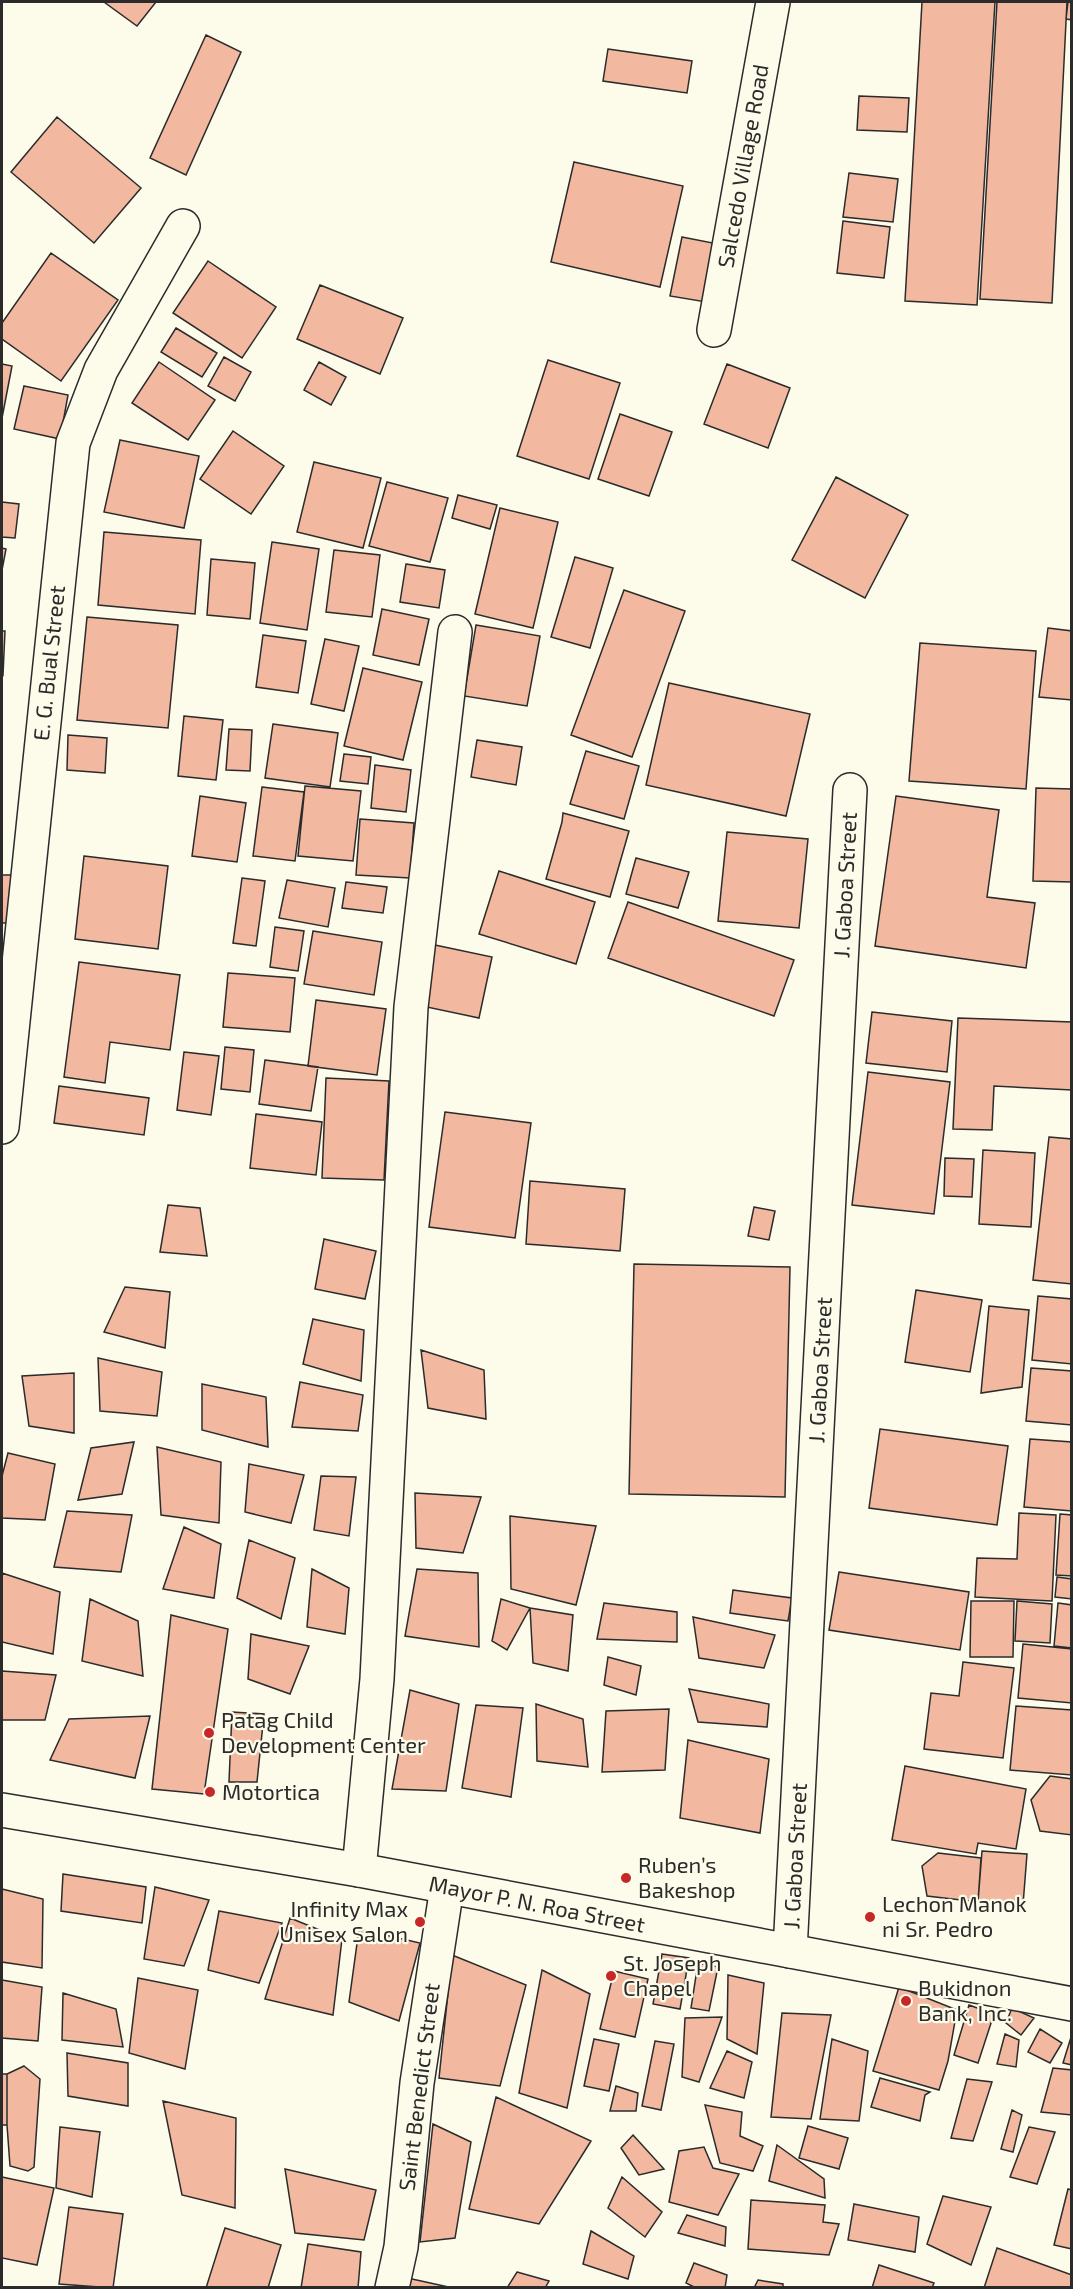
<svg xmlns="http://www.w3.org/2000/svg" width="1073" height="2289" viewBox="0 0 1073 2289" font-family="'Exo 2',sans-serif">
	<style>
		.building { fill: #f2b8a0; stroke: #2b2b2b; stroke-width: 1.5 }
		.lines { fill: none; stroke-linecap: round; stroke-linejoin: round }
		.minor-casing { stroke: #2b2b2b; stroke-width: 36 }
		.primary-casing { stroke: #2b2b2b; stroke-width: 36 }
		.minor { stroke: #fdfbea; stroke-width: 33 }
		.primary { stroke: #fdfbea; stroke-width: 33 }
		.poi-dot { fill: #c62828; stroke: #fdfbea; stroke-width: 2 }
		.labels { text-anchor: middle; stroke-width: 4.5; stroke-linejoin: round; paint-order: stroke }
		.street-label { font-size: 22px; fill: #2b2b2b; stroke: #fdfbea }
		.poi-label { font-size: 22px; fill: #2b2b2b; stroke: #fdfbea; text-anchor: start }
	</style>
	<rect width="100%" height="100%" fill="#fdfbea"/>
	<path class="building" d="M104,2H156L137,26Z
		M922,2H995L977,305L905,301Z
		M997,2H1067L1052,303L980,299Z
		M1068,2H1072V20L1066,19Z
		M206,35L241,52L186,175L150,158Z
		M608,49L692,61L687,93L603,81Z
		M859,96L909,98L907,132L857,130Z
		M57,117L141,188L94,243L11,172Z
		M574,162L683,186L660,287L551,262Z
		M849,173L898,179L893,222L843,217Z
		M843,221L890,227L884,278L837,273Z
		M682,237L718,244L706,302L670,296Z
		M51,253L118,300L61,381L2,339V323Z
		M208,261L276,307L242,358L173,313Z
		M320,285L403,318L380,374L297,339Z
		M176,328L217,353L202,377L161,352Z
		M224,357L251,372L235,401L208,386Z
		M548,360L620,383L589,479L517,456Z
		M159,362L215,400L188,440L132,403Z
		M319,362L346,377L331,405L304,390Z
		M2,364L12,366L2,418Z
		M727,364L790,388L768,448L704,424Z
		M24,386L68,395L60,439L14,429Z
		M620,414L672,432L649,496L598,479Z
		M233,431L284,466L251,514L200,479Z
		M120,440L199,456L184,528L104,512Z
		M314,462L381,478L363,548L297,532Z
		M836,477L908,515L865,598L792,560Z
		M387,482L448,498L430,562L369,546Z
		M458,495L497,505L490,529L452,518Z
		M2,502L19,504L15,538L2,537Z
		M500,508L558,522L533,628L475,614Z
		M104,532L201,540L195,614L98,605Z
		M272,542L319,549L307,630L260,623Z
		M2,548L6,549L2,570Z
		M334,550L380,555L372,617L326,612Z
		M575,557L613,568L590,648L551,637Z
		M211,559L255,563L250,619L207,615Z
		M406,564L445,570L439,608L400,602Z
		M624,590L685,611L632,757L571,735Z
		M382,609L429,619L419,665L373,655Z
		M87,617L178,625L168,728L77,720Z
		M476,625L540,636L527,706L464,696Z
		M1048,628L1072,631V700L1039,697Z
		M2,631H5L3,675L2,674Z
		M263,635L306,641L298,693L256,687Z
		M325,639L359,646L344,711L311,704Z
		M920,643L1036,651L1026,789L909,781Z
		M363,668L422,682L403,760L344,746Z
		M669,683L810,714L786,816L646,785Z
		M184,716L223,720L216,780L178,776Z
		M273,724L338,733L330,787L265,778Z
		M229,729L252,730L250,771L226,770Z
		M68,735L107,738L105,773L67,770Z
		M477,740L522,747L516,785L471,777Z
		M586,751L639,766L624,819L570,804Z
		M344,754L371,757L368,784L340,781Z
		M375,765L411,770L406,812L371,808Z
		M305,786L361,791L353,861L298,856Z
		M262,787L304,792L295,861L253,856Z
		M1036,788L1072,789V882L1033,881Z
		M200,796L246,803L237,862L192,856Z
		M896,796L999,810L987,897L1035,903L1026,968L875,946Z
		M563,813L629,831L610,897L546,879L562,822Z
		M360,819L414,823L410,878L356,875Z
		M727,832L808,839L799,928L718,921Z
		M84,856L168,866L158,949L75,939Z
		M636,858L689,872L678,908L626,894Z
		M499,871L595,902L576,964L479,934Z
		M2,875H19L17,923H2Z
		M242,878L265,881L256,946L233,943Z
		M287,880L335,888L328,927L279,918Z
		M346,882L387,887L383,913L342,908Z
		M628,902L794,960L774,1016L608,958Z
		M275,927L304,931L298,971L270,967Z
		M313,931L382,942L374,995L304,984Z
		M435,945L492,957L479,1018L422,1006Z
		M79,962L180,975L170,1050L110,1042L105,1083L64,1077Z
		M228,973L295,978L290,1032L223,1027Z
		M316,1000L386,1009L377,1075L308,1066Z
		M872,1012L952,1021L947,1072L866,1063Z
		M958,1018L1072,1022V1090L994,1086L992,1130L953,1129Z
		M225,1047L254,1050L250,1092L221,1089Z
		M184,1052L219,1056L211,1115L177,1110Z
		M265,1060L318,1067L311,1111L259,1104Z
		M868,1072L950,1082L934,1214L852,1205Z
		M326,1078L389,1081L384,1180L322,1178Z
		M59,1086L149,1098L144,1135L54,1123Z
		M445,1112L531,1123L515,1238L429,1227Z
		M256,1114L322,1122L316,1175L250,1168Z
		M1049,1137L1072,1139V1284L1033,1280Z
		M983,1150L1035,1153L1031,1227L979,1224Z
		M945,1158L974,1159L972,1197L944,1196Z
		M530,1181L625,1189L620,1251L526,1244Z
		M168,1205L200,1208L207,1256L160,1252Z
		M754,1207L775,1211L769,1240L748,1236Z
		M324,1239L376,1251L365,1299L315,1289Z
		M634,1264L790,1267L785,1497L629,1494Z
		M125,1287L170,1292L165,1348L104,1332Z
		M916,1290L982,1300L970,1372L905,1362Z
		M1038,1296L1072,1299V1364L1032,1360Z
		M989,1306L1029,1310L1022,1387L981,1393Z
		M313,1319L364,1330L361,1381L303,1364Z
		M421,1350L484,1370L486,1419L428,1408Z
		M98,1358L162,1372L157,1416L100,1411Z
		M1031,1368L1072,1371V1425L1026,1421Z
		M74,1373V1433L29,1426L22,1376Z
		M300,1382L363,1395L358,1431L292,1427Z
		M202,1384L266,1397L268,1447L202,1430Z
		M880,1429L1008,1446L997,1525L869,1508Z
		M1030,1439L1072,1442V1511L1024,1507Z
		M134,1442L122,1494L78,1500L91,1448Z
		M157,1447L221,1462L219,1523L161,1515Z
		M8,1453L55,1464L45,1520L2,1518V1476Z
		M249,1464L304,1475L291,1523L245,1512Z
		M321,1476L356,1477L349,1536L314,1530Z
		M415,1493L481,1497L463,1553L416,1548Z
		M67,1511L132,1515L121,1572L54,1567Z
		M1019,1513L1056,1515L1052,1601L975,1597L977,1558L1017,1559Z
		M1060,1514L1072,1515V1576L1056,1575Z
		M510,1516L596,1526L576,1605L511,1589Z
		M184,1527L221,1544L214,1598L163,1589Z
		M249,1540L295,1558L281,1619L237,1598Z
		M312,1569L349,1588L345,1634L307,1627Z
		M417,1569L478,1573L479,1647L405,1636Z
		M839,1572L969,1592L960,1650L829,1630Z
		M2,1573L60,1592L53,1654L2,1642Z
		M1057,1577L1072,1579V1599L1055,1597Z
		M733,1590L792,1598L788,1621L730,1613Z
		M90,1599L138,1621L143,1676L82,1661Z
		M501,1599L530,1608L507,1650L492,1641Z
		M971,1601H1014L1013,1657H970Z
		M1017,1601L1052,1604L1050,1643L1015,1641Z
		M604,1603L677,1612V1642L597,1639Z
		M1058,1603L1072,1605V1648L1054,1646Z
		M530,1608L573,1615L568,1671L533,1663Z
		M171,1615L228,1629L204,1794L152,1789Z
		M693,1617L775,1635L764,1668L699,1658Z
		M251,1634L309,1646L290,1694L248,1679Z
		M1023,1644L1072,1649V1703L1018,1698Z
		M608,1657L641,1666L636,1695L604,1685Z
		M963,1662L1014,1668L1003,1758L924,1749L931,1693L959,1696Z
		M2,1671L56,1675L45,1720H2Z
		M689,1689L769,1704L767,1727L698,1722Z
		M410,1690L459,1704L446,1791L392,1789Z
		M536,1704L583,1719L588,1767L537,1761Z
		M476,1705L523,1708L511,1797L462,1788Z
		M1016,1706L1072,1710V1775L1010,1770Z
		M669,1709L665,1770L602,1772L606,1711Z
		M232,1712L264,1714L257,1782H229Z
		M150,1716L135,1778L50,1760L69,1719Z
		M688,1740L769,1759L760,1833L680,1818Z
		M905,1766L1026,1789L1016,1849L978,1843L976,1854L892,1840Z
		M1050,1776L1072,1779V1835L1040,1831L1031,1800Z
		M982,1851L1027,1854L1023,1905L978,1902Z
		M938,1853L981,1858L978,1902L927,1896L922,1866Z
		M63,1874L146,1887L142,1923L61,1911Z
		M155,1887L209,1900L184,1966L144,1959Z
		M2,1889L43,1899L42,1968L2,1962Z
		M219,1911L282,1923L259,1983L208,1970Z
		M290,1918L342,1939L333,2015L265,1999Z
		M359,1929L420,1943L399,2021L349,2002Z
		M662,1954L689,1958L680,2009L653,2004Z
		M452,1955L526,1985L500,2086L439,2078Z
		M698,1963L718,1967L709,2011L691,2008Z
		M542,1970L590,1994L567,2108L519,2093Z
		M614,1971L648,1979L635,2037L600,2029Z
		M728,1975L764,1983L757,2054L727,2039Z
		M138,1978L198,1990L185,2069L129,2053Z
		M2,1980L42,1987L38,2041L2,2038Z
		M899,1987L957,2010L948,2061L939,2090L873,2071Z
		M63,1993L116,2009L123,2047L62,2040Z
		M969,2005L994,2014L978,2063L954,2055Z
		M1012,2008L1034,2018L1021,2035L1006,2023Z
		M782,2013L831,2015L811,2119L771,2117Z
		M722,2017L699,2082L682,2077L685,2018Z
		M1040,2029L1062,2043L1050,2063L1028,2052Z
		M1005,2034L1019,2040L1016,2067L997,2064Z
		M1072,2034V2065L1063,2063Z
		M594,2039L619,2044L609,2091L584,2086Z
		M832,2039L868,2051L859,2121L820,2119Z
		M655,2041L674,2044L661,2110L642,2106Z
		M727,2051L752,2062L744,2098L710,2088Z
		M67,2053L128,2063V2106L68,2096Z
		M24,2066L40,2079L34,2167L28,2171L10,2166L7,2125V2074Z
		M1053,2068L1072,2070V2115L1041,2112Z
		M2,2074H7V2125H2Z
		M880,2078L930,2092L925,2095L920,2121L871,2107Z
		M967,2079L992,2082L973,2141L951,2138Z
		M616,2086L638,2093L636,2111H610Z
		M496,2097L591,2141L539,2224L469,2209Z
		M163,2101L236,2118L235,2208L182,2195Z
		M705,2105L742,2112L740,2136L763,2146L753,2171L720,2163Z
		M1012,2110L1022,2115L1013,2152L1001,2149Z
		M433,2124L471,2142L455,2238L420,2242Z
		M808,2126L848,2138L839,2169L799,2158Z
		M60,2127L100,2132L92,2197L56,2188Z
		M1029,2127L1055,2132L1037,2184L1010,2177Z
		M633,2135L664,2169L639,2175L621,2148Z
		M777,2145L824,2179L825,2198L769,2181Z
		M704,2147L713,2168L739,2174L718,2215L669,2202L679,2151Z
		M285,2169L376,2190L364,2240L295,2233Z
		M2,2177L54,2188L37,2265L2,2258Z
		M622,2177L662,2212L645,2237L608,2208Z
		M1068,2189L1072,2190V2249L1054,2245Z
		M943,2196L991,2207L971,2265L927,2244Z
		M751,2200L825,2205L823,2222L839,2224L829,2255L748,2249Z
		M854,2204L919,2217L915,2252L848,2240Z
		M69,2207L123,2214L113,2288L59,2284Z
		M687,2215L726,2227L725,2246L678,2233Z
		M225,2228L281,2245L268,2288H206Z
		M591,2231L634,2256L628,2279L583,2264Z
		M308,2244L361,2252L358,2288H301Z
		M997,2248L1072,2275V2288H984Z
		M694,2263L727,2275L725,2288H696L686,2283Z
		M879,2265L934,2283L932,2288H872Z
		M517,2272L549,2281L545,2288H507Z
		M403,2277L453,2288H400Z
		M758,2280L783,2284V2288H754Z"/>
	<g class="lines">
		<defs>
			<path id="minor" d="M714,330L773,2
				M2,1127L73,443L101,370L183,226
				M359,1870L377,1679L411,1007L455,632
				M790,1951L850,790
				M392,2288L401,2247L417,2083L447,1887"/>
			<path id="primary" d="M2,1810L359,1870L1072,2004"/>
		</defs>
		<use href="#minor" class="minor-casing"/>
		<use href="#primary" class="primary-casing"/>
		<use href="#minor" class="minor"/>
		<use href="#primary" class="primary"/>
	</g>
	<g class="poi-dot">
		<circle cx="209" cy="1733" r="6"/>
		<circle cx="210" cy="1792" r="6"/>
		<circle cx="626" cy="1878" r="6"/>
		<circle cx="870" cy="1917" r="6"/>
		<circle cx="420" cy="1922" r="6"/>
		<circle cx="611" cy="1976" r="6"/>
		<circle cx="906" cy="2001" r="6"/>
	</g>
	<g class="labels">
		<g class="street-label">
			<text transform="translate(743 166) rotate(-80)" y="8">Salcedo Village Road</text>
			<text transform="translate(49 663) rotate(-84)" y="8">E. G. Bual Street</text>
			<text transform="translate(845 885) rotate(-87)" y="8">J. Gaboa Street</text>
			<text transform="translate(820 1370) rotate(-87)" y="8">J. Gaboa Street</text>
			<text transform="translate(795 1856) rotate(-87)" y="8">J. Gaboa Street</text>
			<text transform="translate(537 1904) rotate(11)" y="8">Mayor P. N. Roa Street</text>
			<text transform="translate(419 2087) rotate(-83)" y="8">Saint Benedict Street</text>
		</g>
		<g class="poi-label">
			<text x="221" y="1728">Patag Child<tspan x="221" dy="25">Development Center</tspan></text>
			<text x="222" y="1800">Motortica</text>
			<text x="638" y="1873">Ruben’s<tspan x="638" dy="25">Bakeshop</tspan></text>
			<text x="882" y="1912">Lechon Manok<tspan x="882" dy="25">ni Sr. Pedro</tspan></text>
			<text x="408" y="1917" text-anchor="end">Infinity Max<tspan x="408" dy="25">Unisex Salon</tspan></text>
			<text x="623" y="1971">St. Joseph<tspan x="623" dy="25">Chapel</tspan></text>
			<text x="918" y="1996">Bukidnon<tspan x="918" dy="25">Bank, Inc.</tspan></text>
		</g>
	</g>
	<rect width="1073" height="2289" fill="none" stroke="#2b2b2b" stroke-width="6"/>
</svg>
